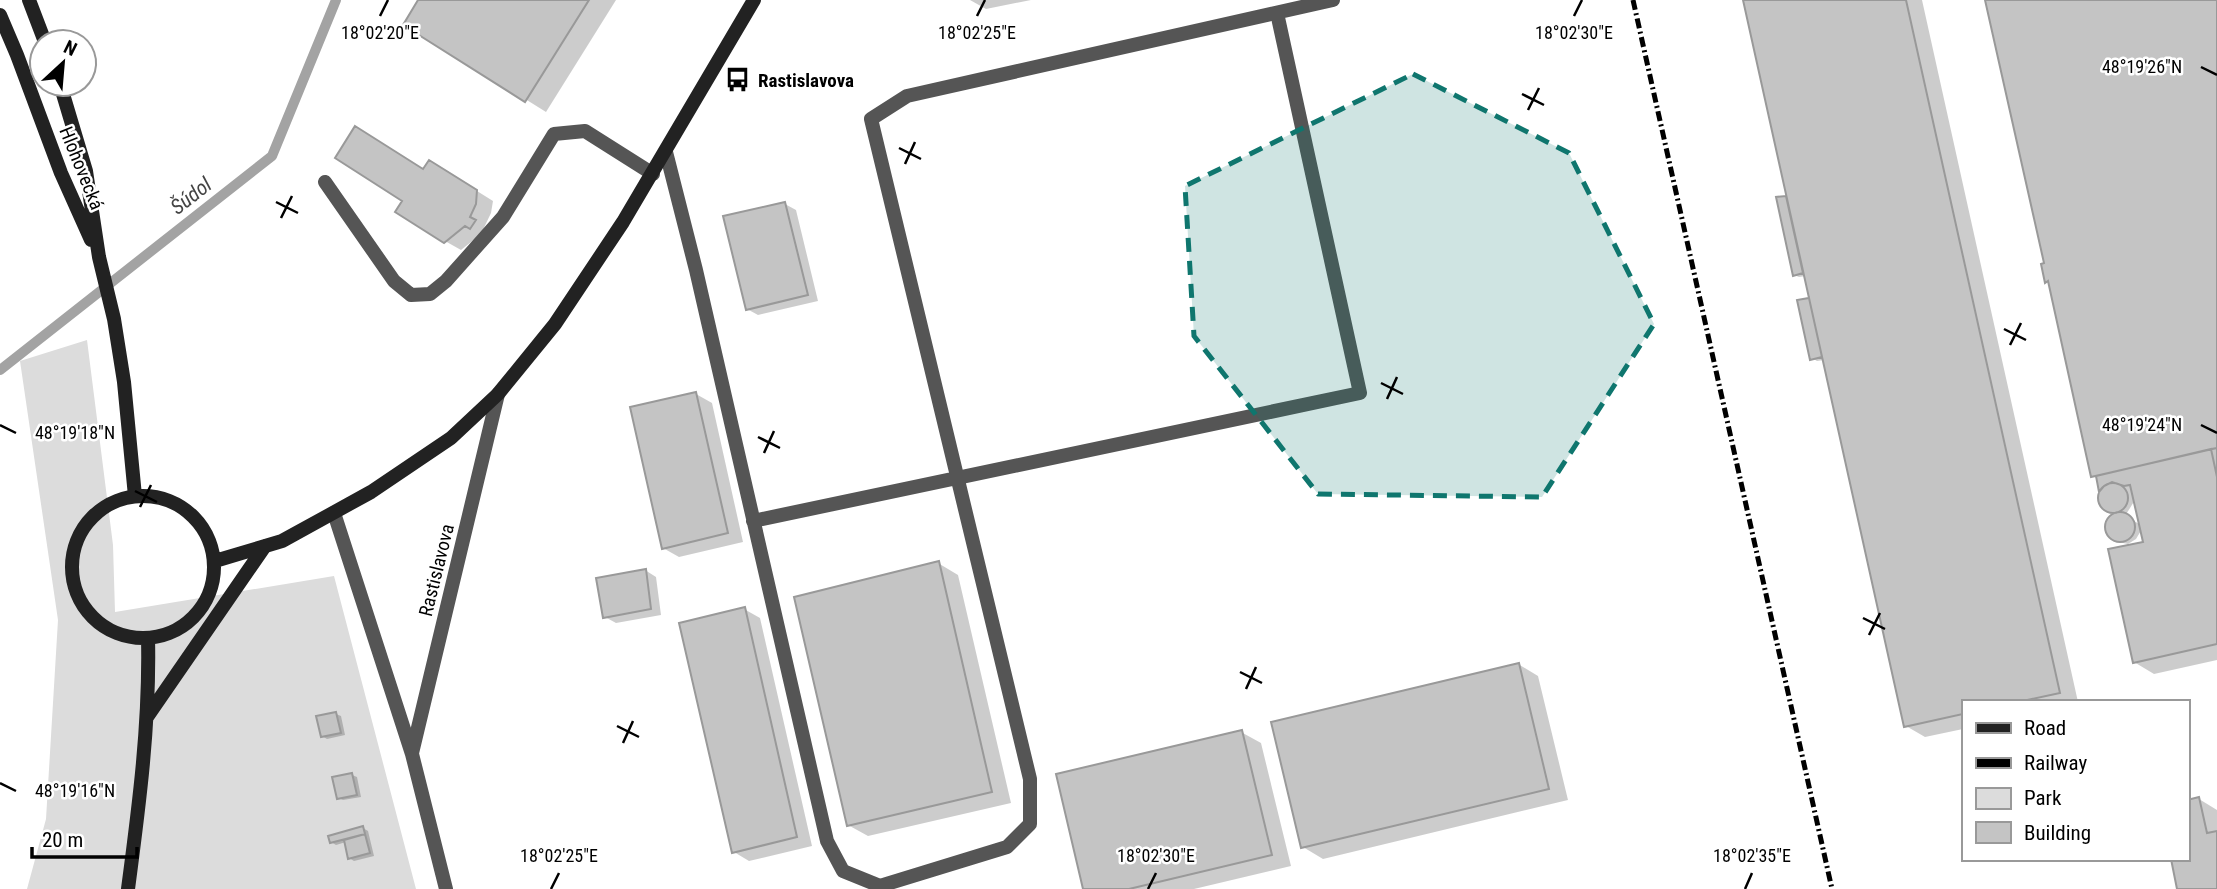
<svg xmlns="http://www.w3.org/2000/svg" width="2217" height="889" viewBox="0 0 2217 889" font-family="'Roboto Condensed',sans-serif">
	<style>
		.green { fill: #dcdcdc }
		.shadow { fill: #0003; fill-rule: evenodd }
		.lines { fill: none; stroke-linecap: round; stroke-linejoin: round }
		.stream { stroke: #a3a3a3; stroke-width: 10 }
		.building { fill: #c4c4c4; stroke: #999; stroke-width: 2 }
		.lane { stroke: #555; stroke-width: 14 }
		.street { stroke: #555; stroke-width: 14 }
		.secondary { stroke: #222; stroke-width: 14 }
		.rail { stroke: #000; stroke-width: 5; stroke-dasharray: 10 3.5 2 3.5; stroke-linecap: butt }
		.marked { fill: #0f766e; fill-opacity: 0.2; stroke: #0f766e; stroke-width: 5; stroke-dasharray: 14 9; stroke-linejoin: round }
		.ticks { fill: none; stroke: #000; stroke-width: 2.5 }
		.labels { text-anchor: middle; stroke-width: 5; stroke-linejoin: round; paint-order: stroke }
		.poi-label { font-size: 19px; font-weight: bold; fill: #000; stroke: #fff; text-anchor: start }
		.street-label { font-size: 19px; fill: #000; stroke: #fff }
		.water-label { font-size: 21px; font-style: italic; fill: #444; stroke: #fff }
		.ticks-label { font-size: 18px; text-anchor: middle; fill: #000; stroke: #fff; stroke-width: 5; stroke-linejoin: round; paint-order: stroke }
	</style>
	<rect width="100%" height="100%" fill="#fff"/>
	<path class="green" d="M87,340L113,545L115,612L334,576L416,889H27L46,819L58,620L20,361Z"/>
	<path class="shadow" d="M420,0H616L546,112L405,24Z
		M970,0H1031L986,9Z
		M1744,0H1922L2078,702H1963V729L1925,737L1906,726L1824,360L1817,361L1812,358L1799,301L1811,299L1806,276L1799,277L1794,275L1785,197L1788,199Z
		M1987,0H2217V660L2154,674L2134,662L2145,543L2142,529L2136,539L2128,544L2118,542L2107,533V523L2114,513L2102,506L2103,491L2098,479L2092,475L2050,284L2047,282L2046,265ZM2109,481L2125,483L2109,485ZM2135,500L2141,525L2125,516Z
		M424,171H445L493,201L491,213L481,234L461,250L445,241Z
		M785,204L796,210L818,301L758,315L747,309Z
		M696,394L712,403L743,542L679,557L663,548Z
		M938,563L958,575L1011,803L868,836L848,825Z
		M645,570L656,577L661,615L616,623L605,617Z
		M744,609L760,618L812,846L749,861L734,852Z
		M1518,664L1538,676L1568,800L1323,859L1303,847Z
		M336,714L341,716L345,735L327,739L322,736Z
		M1241,732L1261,743L1291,866L1194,889H1085Z
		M352,775L357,777L361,797L343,800L338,798Z
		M2199,799L2217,810V889H2179Z
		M363,828L368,831L374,856L354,861L349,858L346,842L336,845L331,842Z"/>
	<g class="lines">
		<path class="stream" d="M0,370L272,156L336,0"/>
	</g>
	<path class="building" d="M418,0H589L525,102L403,25Z
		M1743,0H1906L2060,693L2018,702H1963V714L1904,727Z
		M1985,0H2217V448L2091,477L2048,281L2045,283L2041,264L2044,263Z
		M355,126L423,169L429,160L477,190L476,204L470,217L476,220L470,229L465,226L444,243L395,212L402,201L335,158Z
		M1786,196L1803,273L1793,276L1776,197Z
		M785,202L808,295L746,310L723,216Z
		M1809,298L1822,357L1810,360L1797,300Z
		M696,392L728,533L662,549L630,407Z
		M2217,448V477L2211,449Z
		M2211,449L2217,477V644L2133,663L2108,549L2143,542L2130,485L2124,486L2112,482L2104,486L2099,492L2096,476Z
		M2098 498a15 15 0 1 1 30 0a15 15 0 1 1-30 0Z
		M2105 527a15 15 0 1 1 30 0a15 15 0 1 1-30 0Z
		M939,561L992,792L847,826L794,597Z
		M646,569L651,609L603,618L596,578Z
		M745,607L797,837L732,853L679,623Z
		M1519,663L1549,789L1301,848L1271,722Z
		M336,712L341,733L321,737L316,716Z
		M1242,730L1272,855L1129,889H1083L1056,774Z
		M352,773L357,795L337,799L332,777Z
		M2199,797L2207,833L2217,831V889H2177L2171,859H2187V800Z
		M363,826L365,834L330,843L328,836Z
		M365,834L370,853L348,859L344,840Z"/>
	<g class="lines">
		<path class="lane" d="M666,152L696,270L827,841L843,871L880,886L1007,847L1030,824V779L871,119L907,96L1333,0
			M325,182L394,281L411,295L430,294L446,281L503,217L554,134L585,131L653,174
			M753,521L1360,393L1277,13"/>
		<path class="street" d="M334,513L412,754L446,889
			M412,753L498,394"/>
		<path class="secondary" d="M29,0L45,42
			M0,15L17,55L61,173L91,240
			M60,84L86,171L99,257L114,319L124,382L135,496
			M72 567a71 71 0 1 1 142 0a71 71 0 1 1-142 0Z
			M215,561L282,541L371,492L451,438L498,394L555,324L623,222L754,0
			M147,717L265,546
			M128,889C139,806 150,722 148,638"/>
		<path class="rail" d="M1633,0L1832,889"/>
	</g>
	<path class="marked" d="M1413,74L1569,153L1654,324L1542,497L1318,494L1194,336L1185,186Z"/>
	<path class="ticks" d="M380,16L388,0M977,16L985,0M1574,16L1582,0M2201,67L2217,75M1522,94L1544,105M1528,110L1539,88M899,148L921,159M905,164L915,142M276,202L298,213M281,218L292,196M2004,329L2026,340M2010,345L2021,323M1381,383L1403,394M1387,399L1397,377M0,425L16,433M2201,425L2217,433M758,437L780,448M764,453L774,431M135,491L157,502M140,507L151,485M1863,618L1885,629M1869,635L1880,613M1240,672L1262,683M1246,689L1256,667M617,726L639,737M623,743L633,721M0,783L16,791M551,889L559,873M1148,889L1156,873M1745,889L1752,873"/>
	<defs>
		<symbol id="bus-bare" viewBox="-9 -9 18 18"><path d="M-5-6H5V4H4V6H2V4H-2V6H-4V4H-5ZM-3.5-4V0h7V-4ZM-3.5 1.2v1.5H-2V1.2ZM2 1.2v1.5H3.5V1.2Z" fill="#000" stroke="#fff" stroke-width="2.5" paint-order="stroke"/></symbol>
	</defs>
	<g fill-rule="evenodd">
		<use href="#bus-bare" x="720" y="62" width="35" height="35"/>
	</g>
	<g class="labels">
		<g class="poi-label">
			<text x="758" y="87">Rastislavova</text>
		</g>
		<g class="street-label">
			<text transform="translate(82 168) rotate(68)" y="7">Hlohovecká</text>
			<text transform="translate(436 570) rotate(-76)" y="7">Rastislavova</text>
		</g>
		<g class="water-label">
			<text transform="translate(191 196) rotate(-38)" y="7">Šúdol</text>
		</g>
	</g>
	<g class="ticks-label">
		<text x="380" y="39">18°02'20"E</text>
		<text x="977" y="39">18°02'25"E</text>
		<text x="1574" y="39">18°02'30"E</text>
		<text x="2142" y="73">48°19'26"N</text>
		<text x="2142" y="431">48°19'24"N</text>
		<text x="75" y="439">48°19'18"N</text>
		<text x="75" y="797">48°19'16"N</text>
		<text x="559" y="862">18°02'25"E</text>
		<text x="1156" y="862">18°02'30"E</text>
		<text x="1752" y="862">18°02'35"E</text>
	</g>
	<rect x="1962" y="700" width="228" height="161" fill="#ffffff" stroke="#999999" stroke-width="2"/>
	<rect x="1976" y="723" width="35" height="10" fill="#222222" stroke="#999999" stroke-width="2"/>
	<text x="2024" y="735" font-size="21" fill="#000000">Road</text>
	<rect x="1976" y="758" width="35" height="10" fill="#000000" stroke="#999999" stroke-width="2"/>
	<text x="2024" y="770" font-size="21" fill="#000000">Railway</text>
	<rect x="1976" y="788" width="35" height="21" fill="#dcdcdc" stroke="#999999" stroke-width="2"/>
	<text x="2024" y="805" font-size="21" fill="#000000">Park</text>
	<rect x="1976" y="822" width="35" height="21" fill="#c4c4c4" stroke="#999999" stroke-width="2"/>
	<text x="2024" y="840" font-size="21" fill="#000000">Building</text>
	<g transform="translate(63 63) rotate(26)"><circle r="33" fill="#ffffff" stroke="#999999" stroke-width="2"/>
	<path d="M0-5L12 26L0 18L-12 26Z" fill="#000000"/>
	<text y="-10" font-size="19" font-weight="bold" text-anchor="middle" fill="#000000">N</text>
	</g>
	<path d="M32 847v10h105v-10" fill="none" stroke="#000000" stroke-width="3.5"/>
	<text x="42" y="847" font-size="21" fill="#000000" stroke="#ffffff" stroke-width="5" paint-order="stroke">20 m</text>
</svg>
